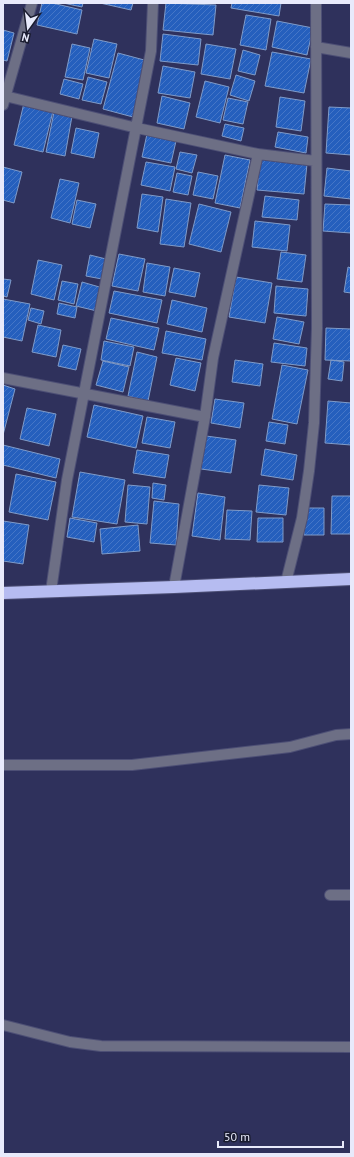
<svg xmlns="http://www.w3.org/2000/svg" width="354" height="1157" viewBox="0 0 354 1157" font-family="'PT Sans',sans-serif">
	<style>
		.building { fill: url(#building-hatch); stroke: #7f9bc9 }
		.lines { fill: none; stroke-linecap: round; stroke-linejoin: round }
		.street-casing { stroke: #4d4f75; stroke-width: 12 }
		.highway-casing { stroke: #4d4f75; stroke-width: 14 }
		.street { stroke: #6d6f85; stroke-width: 10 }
		.highway { stroke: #b6bcf1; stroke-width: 12 }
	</style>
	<defs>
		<pattern id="building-hatch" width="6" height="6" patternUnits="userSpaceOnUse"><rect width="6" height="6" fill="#255fbd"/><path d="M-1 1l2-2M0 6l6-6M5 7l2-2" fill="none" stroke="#4576c7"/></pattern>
	</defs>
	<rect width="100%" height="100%" fill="#2f315c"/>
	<path class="building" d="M42,3H52L82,10L77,34L37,25Z
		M63,3H83L82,7Z
		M100,3H133L131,10Z
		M166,3L216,5L213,35L163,30Z
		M232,3H281L279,16L231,8Z
		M246,15L271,19L266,50L240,45Z
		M277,21L313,28L307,55L272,47Z
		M3,30L14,33L7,61L3,60Z
		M163,34L201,39L198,65L160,61Z
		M94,39L117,44L109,78L86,73Z
		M72,44L90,48L83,80L65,77Z
		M206,44L236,49L230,79L201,74Z
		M243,50L260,55L255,75L238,71Z
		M272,52L311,59L304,93L265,86Z
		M118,53L148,61L133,117L103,109Z
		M163,66L195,72L190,98L158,93Z
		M236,75L255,81L249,101L230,95Z
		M88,77L107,82L101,104L82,100Z
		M64,79L83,84L79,99L60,94Z
		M205,81L229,87L220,123L196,117Z
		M162,96L190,103L184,129L157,123Z
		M280,97L305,101L301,131L276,127Z
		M228,98L248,102L243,124L223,120Z
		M24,103L53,111L43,152L14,145Z
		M329,107L351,108V155L326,153Z
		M54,112L72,116L65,156L46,152Z
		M225,124L244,128L241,141L222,136Z
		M76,128L99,133L94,158L71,153Z
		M278,132L308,137L306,153L275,147Z
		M147,134L176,141L171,163L142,157Z
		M180,152L197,155L192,173L176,169Z
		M225,155L250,160L240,208L215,203Z
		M260,159L307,164L304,194L257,190Z
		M146,162L175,167L170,191L141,185Z
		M3,167L22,172L14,203L3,200Z
		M327,168L351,171V199L324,196Z
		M198,172L218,176L213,199L193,195Z
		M177,173L192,176L188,195L173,192Z
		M60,179L79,183L70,223L51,218Z
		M142,194L163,197L158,232L137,228Z
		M265,196L299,200L297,220L262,217Z
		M166,199L191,203L184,247L160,244Z
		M77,200L96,204L90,228L72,224Z
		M199,204L231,212L221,252L189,244Z
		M325,204L351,205V233L323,231Z
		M255,221L290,225L287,251L252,247Z
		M281,252L306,255L302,282L277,279Z
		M119,254L145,259L138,291L112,286Z
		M90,255L106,259L102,279L86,276Z
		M38,260L62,265L54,300L31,294Z
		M147,263L170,267L165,296L143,292Z
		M348,267L351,268V293L344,292Z
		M174,268L200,273L195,297L169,292Z
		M236,277L272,283L265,323L229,317Z
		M3,279L11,280L7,297L3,296Z
		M62,281L78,284L74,304L58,300Z
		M82,282L103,288L97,311L76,306Z
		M276,286L308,289L306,316L274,313Z
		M114,291L162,300L157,323L109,313Z
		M3,299L30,304L22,341L3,337Z
		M172,300L207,308L202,332L167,324Z
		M59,303L77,307L75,318L57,314Z
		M31,308L44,311L41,324L28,320Z
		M277,317L304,322L299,344L273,339Z
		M111,318L159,328L154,350L106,339Z
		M38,325L61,330L56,357L32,352Z
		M326,328L351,329V361L325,360Z
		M166,331L206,339L202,360L162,353Z
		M104,341L134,347L130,366L101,360Z
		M274,343L307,348L305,366L271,362Z
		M63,345L81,349L76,370L58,366Z
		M137,352L157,357L148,401L128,396Z
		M176,358L201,363L195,391L170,385Z
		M235,360L263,364L260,386L232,382Z
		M331,360L344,362L342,381L328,379Z
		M103,361L129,367L123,392L96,385Z
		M282,365L308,370L297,424L272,419Z
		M3,385L15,389L3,435Z
		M215,399L244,403L240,428L211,423Z
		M328,401L351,403V445L325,443Z
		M94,405L143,416L136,448L87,437Z
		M27,408L56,414L49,446L20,439Z
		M147,417L175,422L170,448L142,443Z
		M269,422L288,425L285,444L266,441Z
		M206,436L236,440L231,473L201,469Z
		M3,445L60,459L56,478L3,465Z
		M265,449L297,455L293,480L261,475Z
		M137,450L169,455L165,478L133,473Z
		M80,472L125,480L117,524L72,517Z
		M16,474L56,482L48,520L9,512Z
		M153,483L166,485L164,500L152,498Z
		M128,485L150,487L147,524L125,522Z
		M259,485L289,488L286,515L256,512Z
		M198,493L225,497L220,540L192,536Z
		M332,496H351V534H331Z
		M154,501L179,504L176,545L150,543Z
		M303,508H324V535H304Z
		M227,510L252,511L250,540L225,539Z
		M70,518L97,523L94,542L67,537Z
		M258,518H283V542H257Z
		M3,521L29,525L23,564L3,561Z
		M138,525L140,551L102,554L100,529Z"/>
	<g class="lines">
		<defs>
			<path id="street" d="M316,47L351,53
				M5,96L137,128L258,154L316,161
				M3,105L32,3
				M3,378L205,417
				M286,582L302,518L309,471L314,423L317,328L316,3
				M174,587L205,417L213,358L258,154
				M51,591L67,480L151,51L153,3
				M3,765H132L290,747L336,735L351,734
				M330,895H351
				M3,1025L70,1042L101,1046L351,1047"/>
			<path id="highway" d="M3,593L174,587L351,579"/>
		</defs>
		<use href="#street" class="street-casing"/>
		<use href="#highway" class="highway-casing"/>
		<use href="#street" class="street"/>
		<use href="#highway" class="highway"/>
	</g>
	<rect width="354" height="1157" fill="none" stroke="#e8eafb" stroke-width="8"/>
	<g transform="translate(28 28) rotate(194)" stroke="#1a1c2f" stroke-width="3" paint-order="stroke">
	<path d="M0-3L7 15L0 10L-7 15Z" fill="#e8eafb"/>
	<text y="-6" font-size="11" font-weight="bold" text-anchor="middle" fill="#e8eafb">N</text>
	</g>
	<path d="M218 1141v6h125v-6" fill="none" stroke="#e8eafb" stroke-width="2"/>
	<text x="224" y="1141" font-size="12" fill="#e8eafb" stroke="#1a1c2f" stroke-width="3" paint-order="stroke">50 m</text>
</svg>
